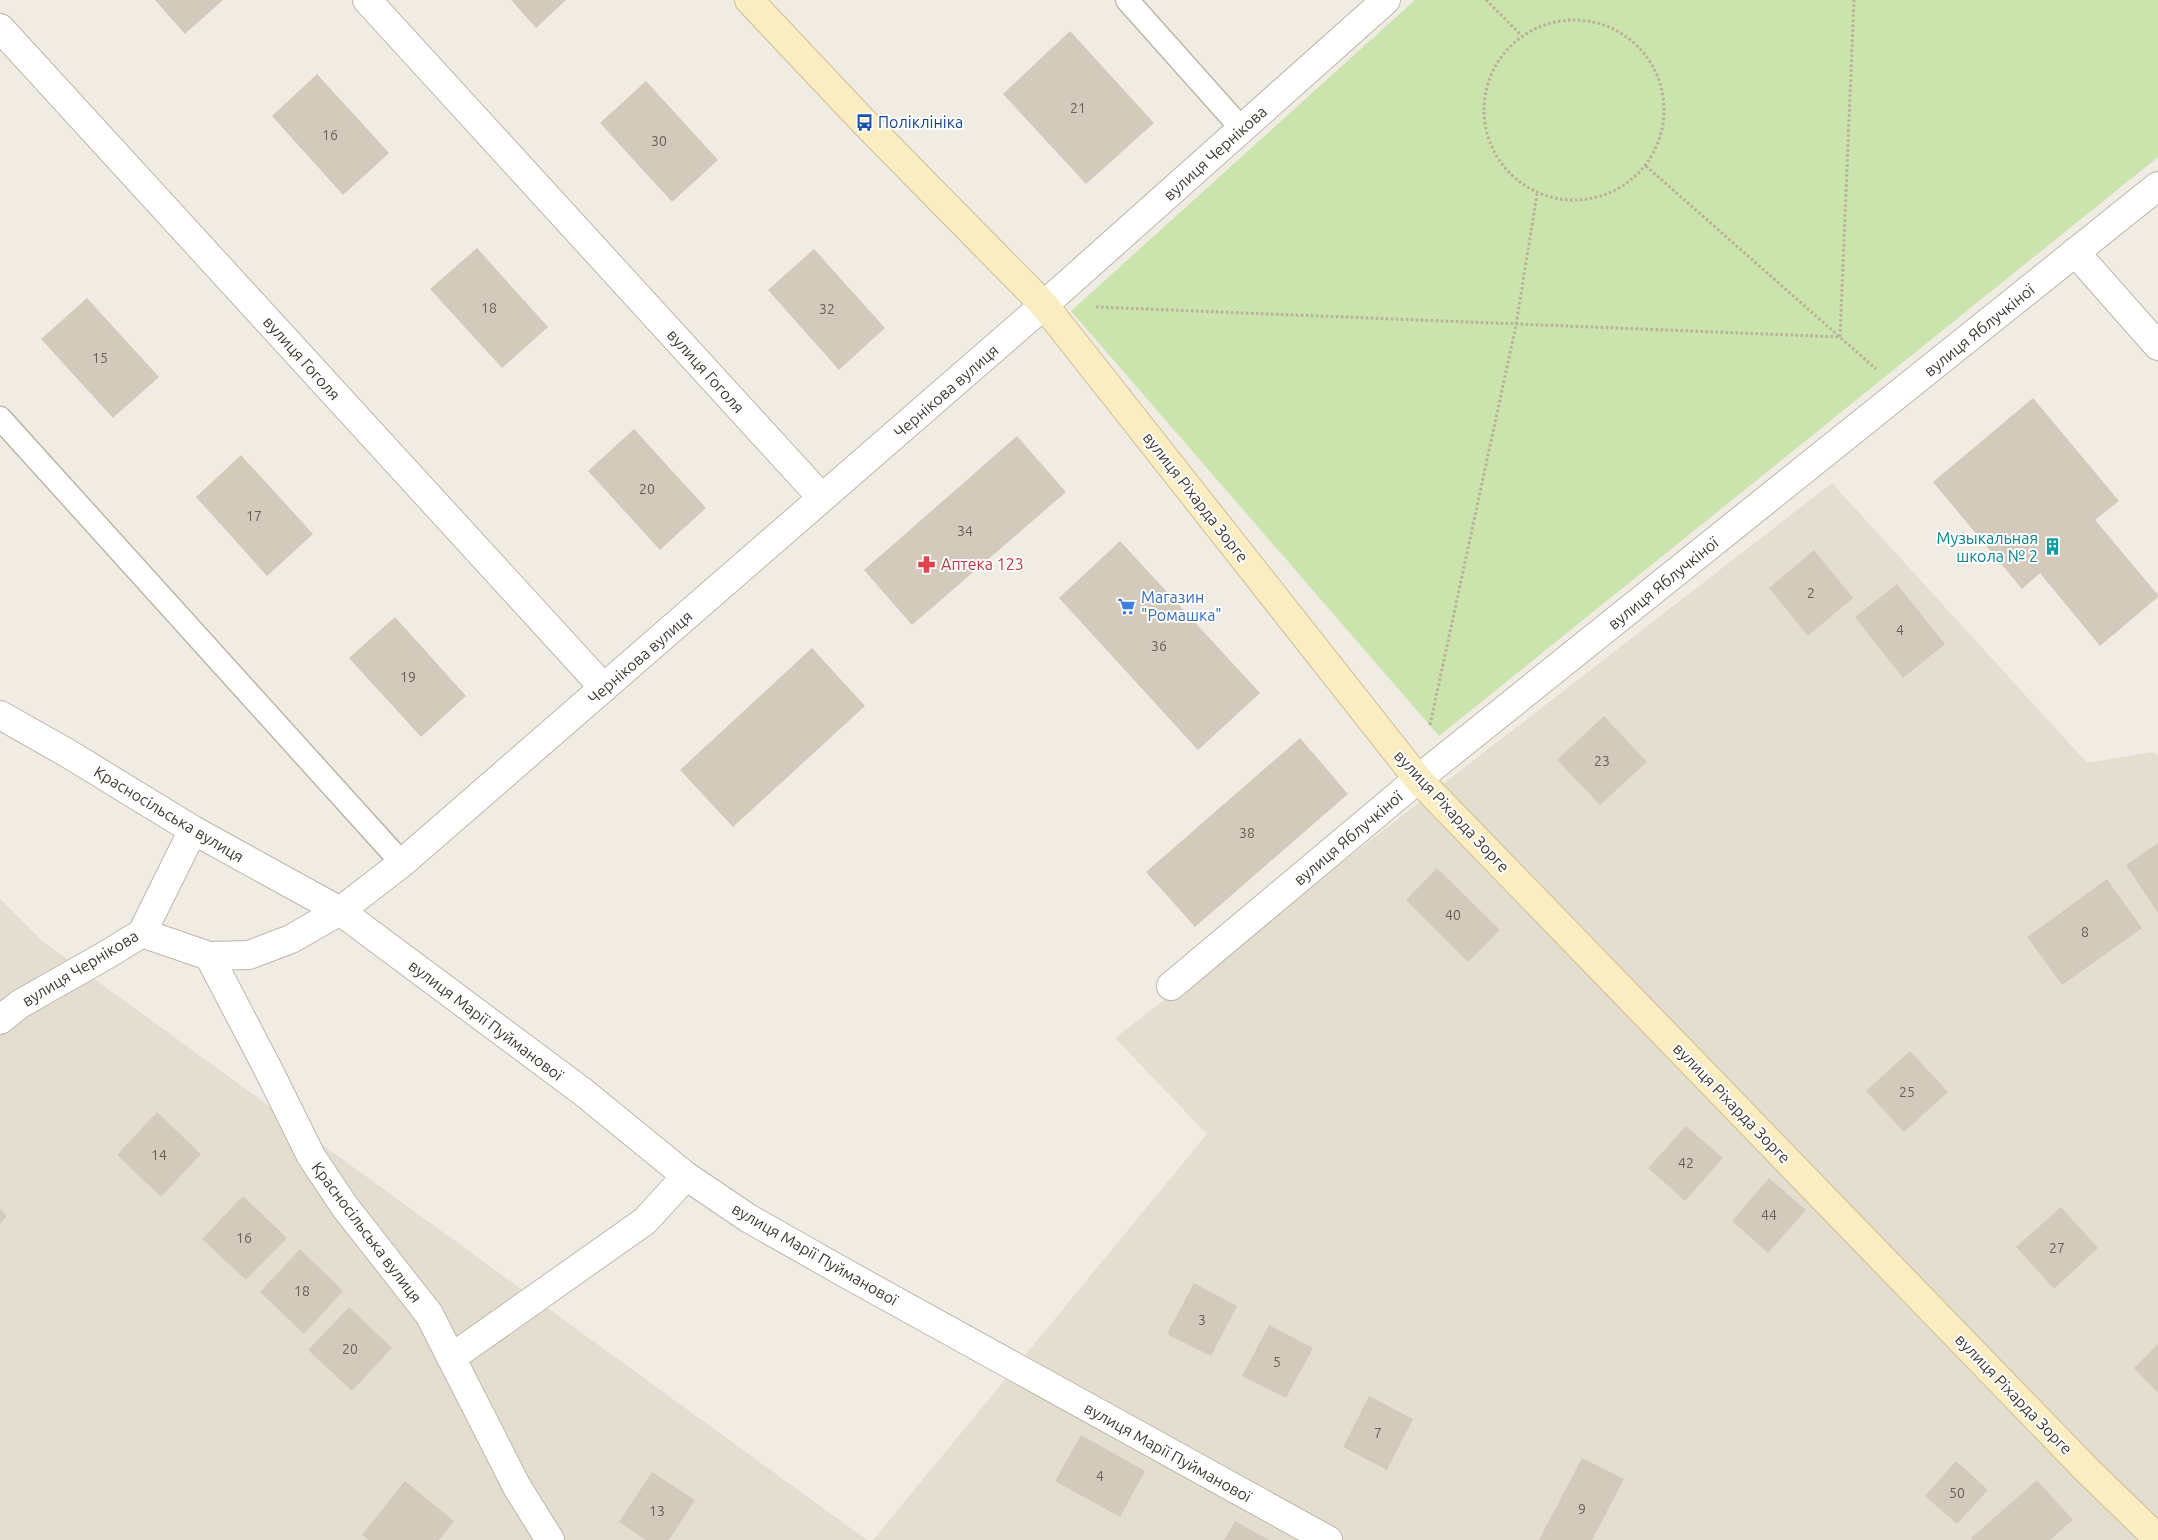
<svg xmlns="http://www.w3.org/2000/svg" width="2158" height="1540" viewBox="0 0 2158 1540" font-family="Ubuntu,sans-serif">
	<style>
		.residential { fill: #e4ded1 }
		.green { fill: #cbe3ad }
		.building { fill: #d4cabc }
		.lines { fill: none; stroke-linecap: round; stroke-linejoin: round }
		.lane-casing { stroke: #beb6a9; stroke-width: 25 }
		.street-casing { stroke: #beb6a9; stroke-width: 30 }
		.secondary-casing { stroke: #cebe95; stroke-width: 30 }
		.path { stroke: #bcaf98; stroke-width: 3; stroke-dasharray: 2.5 2.5; stroke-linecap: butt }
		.lane { stroke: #fff; stroke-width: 22 }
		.street { stroke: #fff; stroke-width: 28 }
		.secondary { stroke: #fbedc2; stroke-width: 28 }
		.labels { text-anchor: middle; stroke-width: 4; stroke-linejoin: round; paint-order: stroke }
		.number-label { font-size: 14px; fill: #666055 }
		.transit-label { font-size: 16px; fill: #164399; stroke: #fff; text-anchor: start }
		.street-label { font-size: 16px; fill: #413c33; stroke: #fff }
		.culture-label { font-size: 16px; fill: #0d838f; stroke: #fff; text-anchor: end }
		.health-label { font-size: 16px; fill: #be3a42; stroke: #fff; text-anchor: start }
		.shop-label { font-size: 16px; fill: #366cbe; stroke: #fff; text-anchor: start }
	</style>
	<rect width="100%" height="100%" fill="#f0ece3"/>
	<path class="residential" d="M1832,483L2087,763L2153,752L2158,756V1540H873L1207,1134L1115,1038Z
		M0,899L42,941L867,1540H0Z"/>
	<path class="green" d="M1415,0H2158V157L1439,736L1071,311Z"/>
	<path class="building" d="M155,0H223L185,34Z
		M511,0H566L536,28Z
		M1070,31L1154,123L1086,184L1003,94Z
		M317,74L389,153L343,195L272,116Z
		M646,81L718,160L672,202L600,123Z
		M477,248L548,327L502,368L430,289Z
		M814,249L885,328L839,370L768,290Z
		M87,298L159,377L113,418L41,339Z
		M2033,398L2119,501L2095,520L2158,595V597L2100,646L2040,573L2022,589L1933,482Z
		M634,429L706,508L660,550L588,471Z
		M1017,436L1066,492L912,625L864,570Z
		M241,455L313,534L267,576L196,497Z
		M1120,541L1260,693L1198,750L1059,598Z
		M1814,550L1853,598L1808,636L1769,588Z
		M1897,584L1945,644L1903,678L1855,617Z
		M395,617L466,696L421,737L349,658Z
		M812,648L865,706L733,827L680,770Z
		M1604,716L1647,762L1600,805L1557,760Z
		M1300,738L1348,794L1195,927L1146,872Z
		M2158,843V913L2126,865Z
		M1437,868L1500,930L1468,962L1406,900Z
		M2107,879L2142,928L2062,985L2027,937Z
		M1910,1051L1948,1092L1904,1132L1866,1091Z
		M157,1112L201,1154L161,1197L117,1155Z
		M1686,1126L1723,1158L1685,1201L1648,1168Z
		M1769,1178L1806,1210L1768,1253L1732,1221Z
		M243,1196L287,1238L246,1280L202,1239Z
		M2061,1207L2098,1248L2054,1289L2016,1247Z
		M0,1209L7,1216L0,1224Z
		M300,1249L343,1291L304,1334L260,1292Z
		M1194,1283L1237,1306L1211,1356L1167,1334Z
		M349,1307L392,1348L352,1391L308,1350Z
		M1269,1325L1313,1348L1286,1398L1242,1376Z
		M2158,1344V1393L2134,1368Z
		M1369,1396L1413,1419L1387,1470L1343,1447Z
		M1081,1435L1145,1471L1120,1517L1055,1481Z
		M1582,1458L1624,1479L1592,1540H1539Z
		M1956,1461L1988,1490L1957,1524L1925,1496Z
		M652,1472L695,1500L669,1540H646L619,1522Z
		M2037,1480L2073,1520L2050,1540H1972L1971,1538Z
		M405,1481L454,1521L439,1540H369L362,1535Z
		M1235,1521L1269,1540H1224Z"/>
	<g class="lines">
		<defs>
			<path id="lane" d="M1127,0L1242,129
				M0,418L402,863"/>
			<path id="street" d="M367,0L822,498
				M0,28L604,688
				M2075,252L2158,346
				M0,715L69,754L193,830L340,911L583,1092L686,1176L748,1218L845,1273L1328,1540
				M142,933L209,956L269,1071L311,1156L345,1207L429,1314L517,1487L550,1540
				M209,956L249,955L291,939L340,911L402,863L1044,305L1386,0
				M1171,986L1418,779L2158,186
				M0,1020L20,1004L108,954L142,933L193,830
				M451,1358L645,1221L686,1176"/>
			<path id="secondary" d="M749,0L864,122L1044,305L1418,779L2087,1470L2158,1539"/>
		</defs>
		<use href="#lane" class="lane-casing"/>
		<use href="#street" class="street-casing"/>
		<use href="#secondary" class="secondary-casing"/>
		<path class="path" d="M1486,0L1522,36
			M1484 110a90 90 0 1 1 180 0a90 90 0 1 1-180 0Z
			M1646,166L1876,369
			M1096,307L1840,337L1854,0
			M1430,725L1516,325L1537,194"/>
		<use href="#lane" class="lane"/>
		<use href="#street" class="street"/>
		<use href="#secondary" class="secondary"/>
	</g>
	<defs>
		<symbol id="bus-bare" viewBox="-9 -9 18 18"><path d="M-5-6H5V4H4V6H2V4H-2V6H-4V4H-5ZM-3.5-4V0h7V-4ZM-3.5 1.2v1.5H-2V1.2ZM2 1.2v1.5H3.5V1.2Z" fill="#1a4fb4" stroke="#fff" stroke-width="2.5" paint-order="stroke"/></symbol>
		<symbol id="building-bare" viewBox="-9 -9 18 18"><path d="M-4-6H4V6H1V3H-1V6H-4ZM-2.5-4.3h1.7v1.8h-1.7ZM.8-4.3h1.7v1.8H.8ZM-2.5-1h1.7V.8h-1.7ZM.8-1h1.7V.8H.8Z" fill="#0f9aa8" stroke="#fff" stroke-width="2.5" paint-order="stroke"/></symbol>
		<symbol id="pharmacy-bare" viewBox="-9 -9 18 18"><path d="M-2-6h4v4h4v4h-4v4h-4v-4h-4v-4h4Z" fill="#e0444e" stroke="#fff" stroke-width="2.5" paint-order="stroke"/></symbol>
		<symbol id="supermarket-bare" viewBox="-9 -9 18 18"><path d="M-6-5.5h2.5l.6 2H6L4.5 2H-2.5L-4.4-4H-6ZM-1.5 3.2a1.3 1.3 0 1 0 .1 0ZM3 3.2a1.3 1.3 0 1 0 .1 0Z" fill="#3f7fe0" stroke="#fff" stroke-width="2.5" paint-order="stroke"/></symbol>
	</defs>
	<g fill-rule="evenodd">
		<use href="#bus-bare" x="852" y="110" width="25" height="25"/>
		<use href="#building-bare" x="2040" y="534" width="25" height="25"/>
		<use href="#pharmacy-bare" x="914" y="552" width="25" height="25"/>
		<use href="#supermarket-bare" x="1114" y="594" width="25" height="25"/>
	</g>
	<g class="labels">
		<g class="number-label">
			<text x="1078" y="113">21</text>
			<text x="330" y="140">16</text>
			<text x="659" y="146">30</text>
			<text x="489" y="313">18</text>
			<text x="827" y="314">32</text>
			<text x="100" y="363">15</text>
			<text x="647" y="494">20</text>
			<text x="254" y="521">17</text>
			<text x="965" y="536">34</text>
			<text x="1811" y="598">2</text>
			<text x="1900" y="635">4</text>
			<text x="1159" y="651">36</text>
			<text x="408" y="682">19</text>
			<text x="1602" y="766">23</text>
			<text x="1247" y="838">38</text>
			<text x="1453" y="920">40</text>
			<text x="2085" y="937">8</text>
			<text x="1907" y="1097">25</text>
			<text x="159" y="1160">14</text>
			<text x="1686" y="1168">42</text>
			<text x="1769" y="1220">44</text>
			<text x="244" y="1243">16</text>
			<text x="2057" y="1253">27</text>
			<text x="302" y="1296">18</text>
			<text x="1202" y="1325">3</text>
			<text x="350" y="1354">20</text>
			<text x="1277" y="1367">5</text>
			<text x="1378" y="1438">7</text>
			<text x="1100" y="1481">4</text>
			<text x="1957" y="1498">50</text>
			<text x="1582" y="1514">9</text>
			<text x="657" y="1516">13</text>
		</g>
		<g class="transit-label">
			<text x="878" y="128">Поліклініка</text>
		</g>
		<g class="street-label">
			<text transform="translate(1215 153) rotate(-42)" y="6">вулиця Чернікова</text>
			<text transform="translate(1979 330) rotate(-39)" y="6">вулиця Яблучкіної</text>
			<text transform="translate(302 358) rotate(48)" y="6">вулиця Гоголя</text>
			<text transform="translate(706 371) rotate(48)" y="6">вулиця Гоголя</text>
			<text transform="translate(946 391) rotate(-41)" y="6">Чернікова вулиця</text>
			<text transform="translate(1196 497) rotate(52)" y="6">вулиця Ріхарда Зорге</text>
			<text transform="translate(1663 583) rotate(-39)" y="6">вулиця Яблучкіної</text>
			<text transform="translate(640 657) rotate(-41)" y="6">Чернікова вулиця</text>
			<text transform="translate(1452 811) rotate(47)" y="6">вулиця Ріхарда Зорге</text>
			<text transform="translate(169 814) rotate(31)" y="6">Красносільська вулиця</text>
			<text transform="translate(1348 838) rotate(-40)" y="6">вулиця Яблучкіної</text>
			<text transform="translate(80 968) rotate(-31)" y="6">вулиця Чернікова</text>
			<text transform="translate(486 1020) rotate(37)" y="6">вулиця Марії Пуйманової</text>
			<text transform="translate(1732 1103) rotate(46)" y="6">вулиця Ріхарда Зорге</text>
			<text transform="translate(367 1232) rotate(53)" y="6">Красносільська вулиця</text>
			<text transform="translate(815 1254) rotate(30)" y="6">вулиця Марії Пуйманової</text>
			<text transform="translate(2014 1394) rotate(46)" y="6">вулиця Ріхарда Зорге</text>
			<text transform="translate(1168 1452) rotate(29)" y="6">вулиця Марії Пуйманової</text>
		</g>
		<g class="culture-label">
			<text x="2038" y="544">Музыкальная<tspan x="2038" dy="18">школа № 2</tspan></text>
		</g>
		<g class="health-label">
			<text x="941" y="570">Аптека 123</text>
		</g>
		<g class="shop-label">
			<text x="1141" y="603">Магазин<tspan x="1141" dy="18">"Ромашка"</tspan></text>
		</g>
	</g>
</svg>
